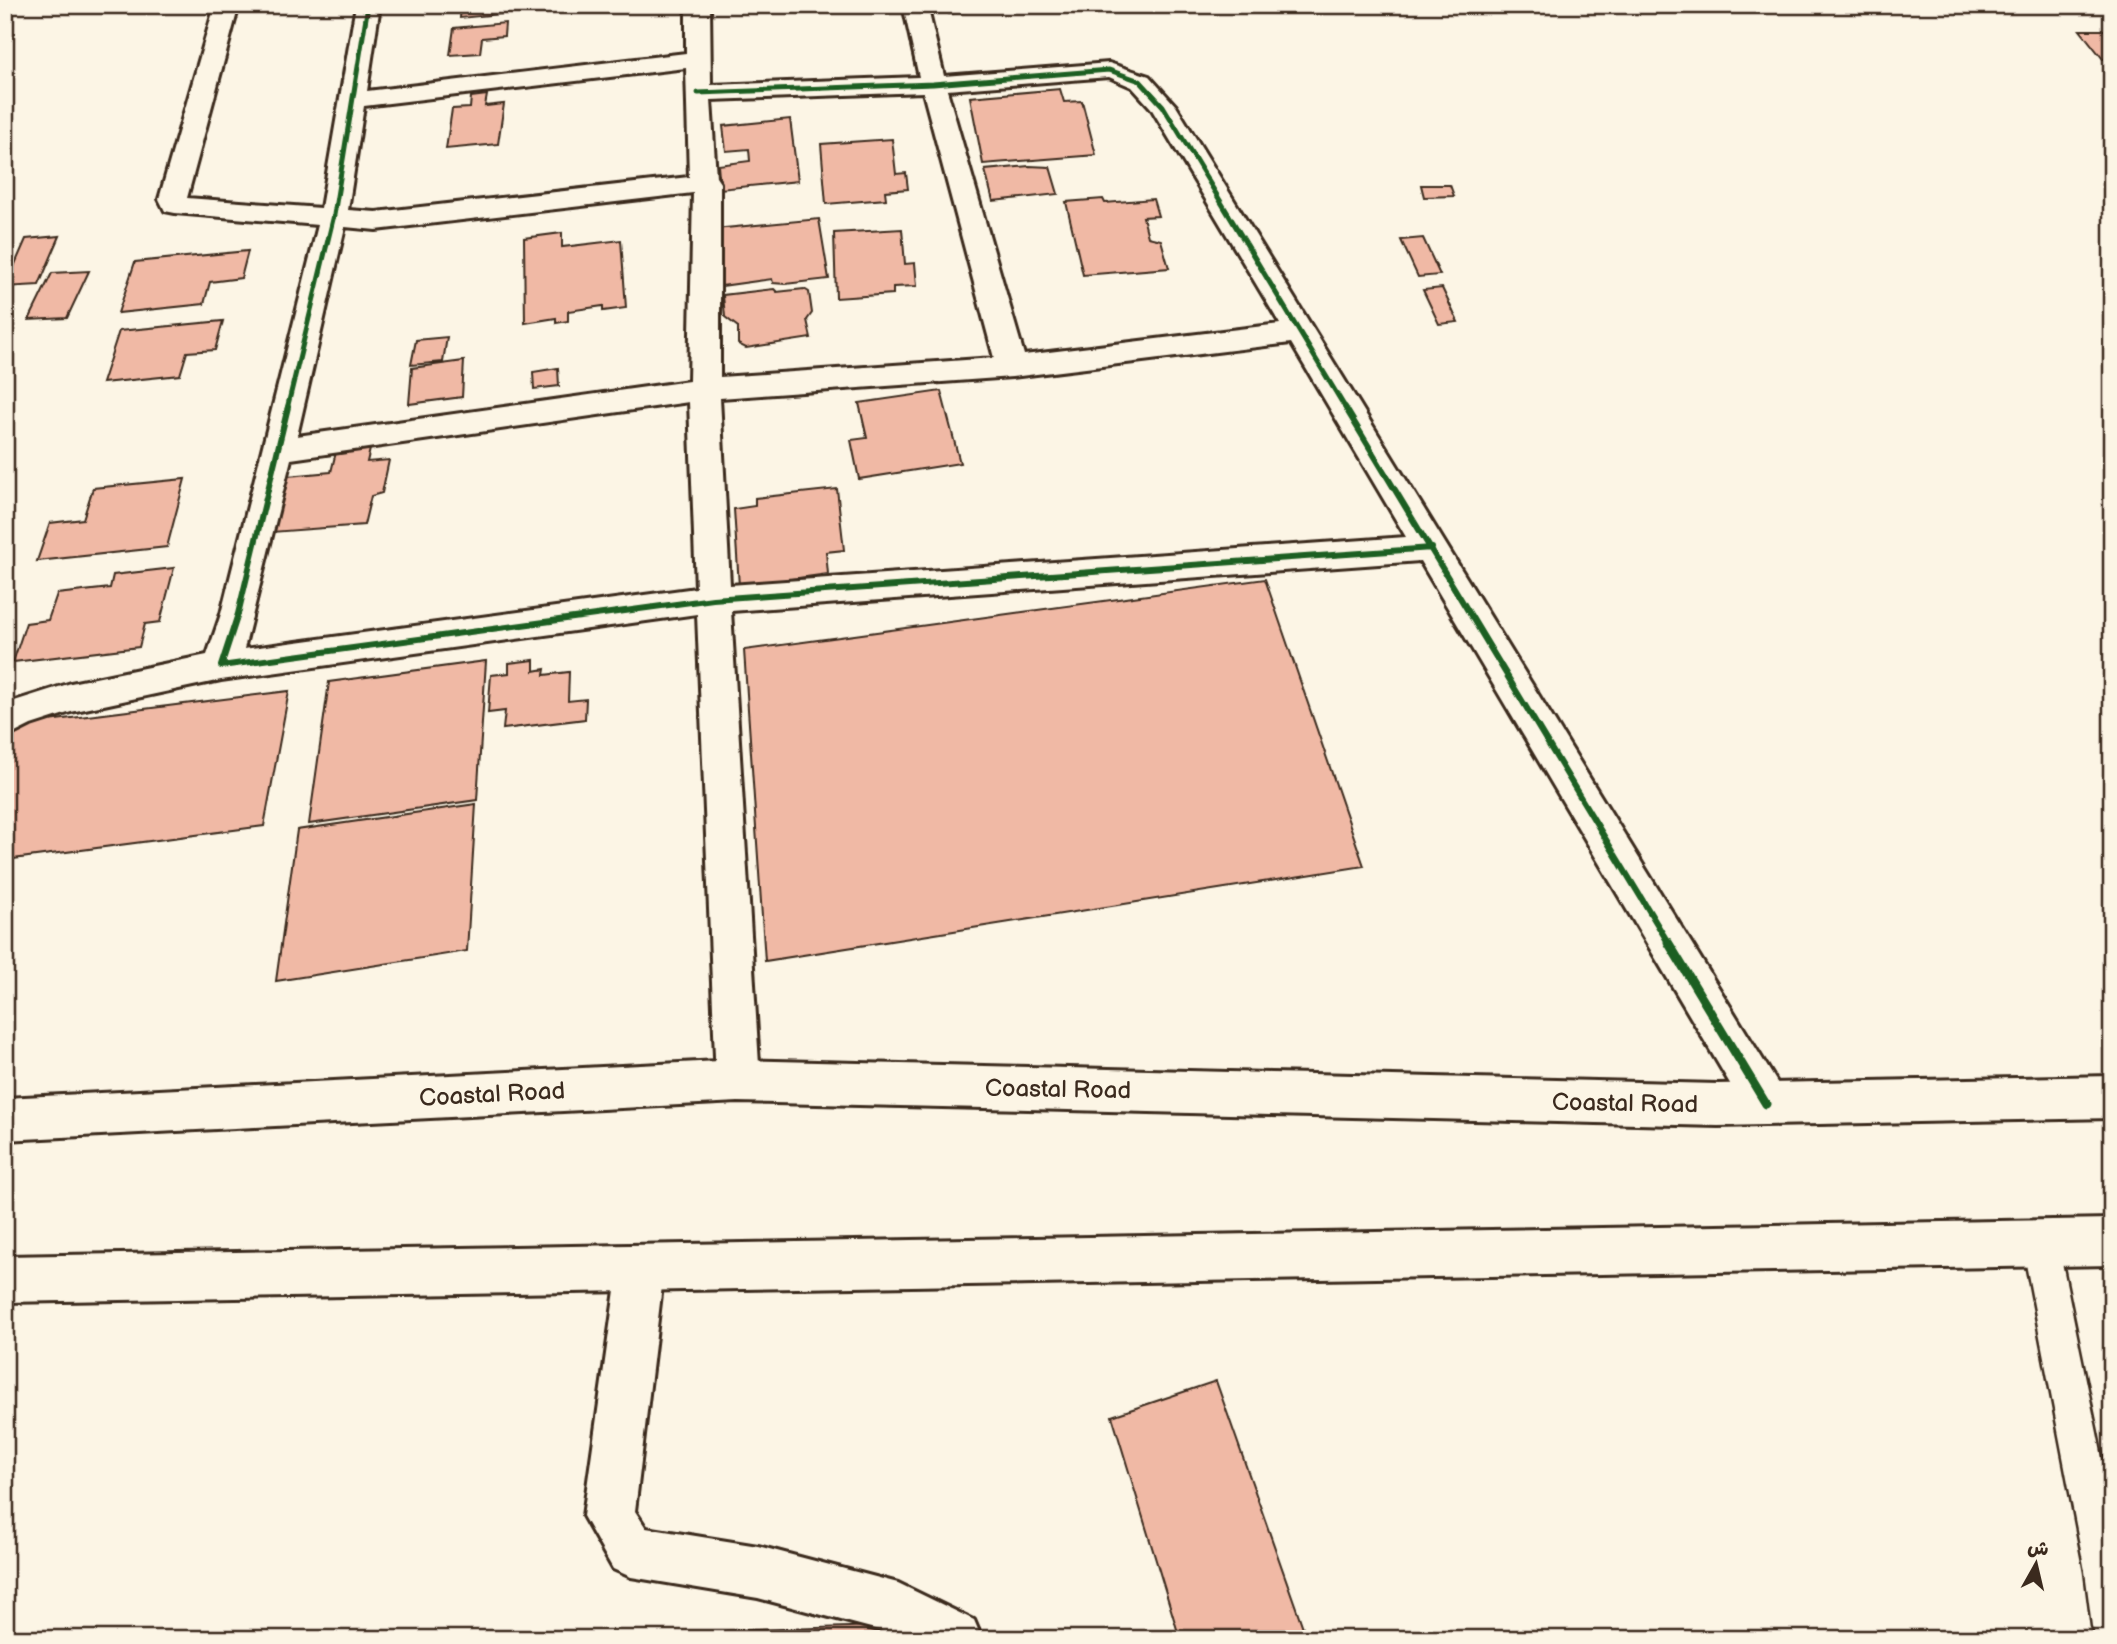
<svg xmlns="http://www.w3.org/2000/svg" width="2117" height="1644" viewBox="0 0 2117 1644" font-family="'Balsamiq Sans','Playpen Sans Arabic',sans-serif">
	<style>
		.building { fill: #f0b9a5; stroke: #3b2a1e; stroke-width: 2 }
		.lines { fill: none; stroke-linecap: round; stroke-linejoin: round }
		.service-casing { stroke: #3b2a1e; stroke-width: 5 }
		.minor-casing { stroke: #3b2a1e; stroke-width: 6 }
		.trunk-casing { stroke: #3b2a1e; stroke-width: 6 }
		.service { fill: #fcf5e5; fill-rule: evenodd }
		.minor { fill: #fcf5e5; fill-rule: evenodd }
		.trunk { fill: #fcf5e5; fill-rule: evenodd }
		.cycleway-far2-casing { stroke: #fcf5e5; stroke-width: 9 }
		.cycleway-far1-casing { stroke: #fcf5e5; stroke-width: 10 }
		.cycleway-casing { stroke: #fcf5e5; stroke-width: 13 }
		.cycleway-far2 { stroke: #1b5e20; stroke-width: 5 }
		.cycleway-far1 { stroke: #1b5e20; stroke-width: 6 }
		.cycleway { stroke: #1b5e20; stroke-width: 9 }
		.labels { text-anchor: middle; stroke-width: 5; stroke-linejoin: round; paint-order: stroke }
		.street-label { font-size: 24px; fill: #3b2a1e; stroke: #fcf5e5 }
	</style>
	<rect width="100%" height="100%" fill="#fcf5e5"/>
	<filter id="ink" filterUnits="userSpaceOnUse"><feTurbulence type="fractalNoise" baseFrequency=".0143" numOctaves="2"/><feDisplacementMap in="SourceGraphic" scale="14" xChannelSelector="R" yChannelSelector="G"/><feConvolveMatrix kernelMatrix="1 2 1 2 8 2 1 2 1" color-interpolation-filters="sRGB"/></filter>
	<g filter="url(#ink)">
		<path class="building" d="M461,5H551V9L460,18Z
			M946,5H1009L949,14Z
			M505,23L504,36L482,38L480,53L450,55L454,28Z
			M2080,30H2112V59H2103Z
			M1060,89L1064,102L1082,101L1096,155L983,164L970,97Z
			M487,95L485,106L504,104L498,144L446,149L452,109L470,108L471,97Z
			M790,119L798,181L720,189L718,165L750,161L749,149L726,151L723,126Z
			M892,139L896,174L906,173L908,189L885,191L886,199L826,204L821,144Z
			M1029,166L1050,167L1058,194L993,201L985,170Z
			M1421,185H1450L1454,196L1424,197Z
			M1103,199L1105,203L1153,199L1158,216L1143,217L1148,237L1161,240L1169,268L1083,275L1066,202Z
			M819,219L829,279L785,284L773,283L772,279L714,287L715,229Z
			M902,229L905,264L915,263L917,286L893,287V294L836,298L834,233Z
			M562,233V247L621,240L626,308L603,311V306L568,311V321L556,323V318L525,323L524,238Z
			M60,236L39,285L5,287L26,239Z
			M1423,238L1440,275L1418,277L1401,240Z
			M248,251L241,278L210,282L204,304L118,313L135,262Z
			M89,271L67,318L29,320L52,273Z
			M1442,288L1458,322L1439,324L1423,290Z
			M774,289L777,292L804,289L809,292L812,313L807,320L811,338L746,348L738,344V327L725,317L723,295Z
			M223,321L215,350L187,352L180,375L102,383L119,331Z
			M447,337L443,362L411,365L416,340Z
			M464,361L462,397L409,404L412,368Z
			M558,368L559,386L534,389L533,372Z
			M941,391L960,463L859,479L851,440L867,438L859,403Z
			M371,445L367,462L389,460L382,493L371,496L364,525L272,532L288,476L331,472L337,448Z
			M185,479L167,547L37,561L50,523L83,519L93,488Z
			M837,489L844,550L826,552L828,574L739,586L734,509L755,506V498Z
			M174,568L160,622L145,624L139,647L13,662L26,623L48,620L57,594L110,588L113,575Z
			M1265,579L1364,866L765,961L744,650Z
			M534,660V671L545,669L544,675L569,672L568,701L586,699L585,719L503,729L505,711L488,713L491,675L509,673V663Z
			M486,661L477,800L309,824L329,682Z
			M289,691L264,826L5,860V760L16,725Z
			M476,804L467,951L276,981L297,830Z
			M1216,1381L1307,1639H1180L1112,1416Z
			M880,1626V1639H726L727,1631Z"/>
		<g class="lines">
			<defs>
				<path id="service" d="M2040,1225L2053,1230L2058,1243L2112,1506V1639H2097L2092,1626L2085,1571L2022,1243L2027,1230Z"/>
				<path id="minor" d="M215,5H239L187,198L321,208L356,5H380L367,91L686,53V5H710L711,85L919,77L903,5H927L944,76L1109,63L1149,76L1176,106L1781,1089L1788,1104L1781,1119L1766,1125L1751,1119L1420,561L731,611L760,1081L753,1096L738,1102L723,1096L716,1081L697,614L221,680L71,712L31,725L5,738V704L71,683L207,655L221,614L318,225L175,213L165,211L159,199ZM686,68L689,177L376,212L348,210L364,106ZM1109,77L1132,87L1151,108L1280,324L1024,355L947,90ZM923,92L994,358L720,377V183L716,177L711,100ZM693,193L689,381L297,436L345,227L376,230ZM1291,343L1406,537L730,585L720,398L1012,377ZM689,402L696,588L244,649L291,459Z
					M641,1246L657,1253L664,1269L635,1511L646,1528L758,1546L898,1583L974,1620L982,1639H900L890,1633L758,1598L631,1577L613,1569L583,1516L618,1269L625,1253Z"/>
				<path id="trunk" d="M738,1060L1718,1084L2112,1076V1118L1718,1126L738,1102L5,1140V1098Z
					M2112,1219V1265L5,1302V1256Z"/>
			</defs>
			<use href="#service" class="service-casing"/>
			<use href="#minor" class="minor-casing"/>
			<use href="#trunk" class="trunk-casing"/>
			<use href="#service" class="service"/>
			<use href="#minor" class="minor"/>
			<use href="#trunk" class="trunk"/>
			<defs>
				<path id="cycleway-far2" d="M698,93L933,84L1109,70L1140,81L1163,106L1346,409
					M287,409L334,215L368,5"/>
				<path id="cycleway-far1" d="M288,407L238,614L221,666L713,599L1432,548
					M1345,407L1669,944"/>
				<path id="cycleway" d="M1668,942L1766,1104"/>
			</defs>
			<use href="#cycleway-far2" class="cycleway-far2-casing"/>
			<use href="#cycleway-far1" class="cycleway-far1-casing"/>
			<use href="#cycleway" class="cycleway-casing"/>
			<use href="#cycleway-far2" class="cycleway-far2"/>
			<use href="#cycleway-far1" class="cycleway-far1"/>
			<use href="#cycleway" class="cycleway"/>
		</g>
	</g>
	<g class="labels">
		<g class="street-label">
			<text transform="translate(1058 1089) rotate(1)" y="8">Coastal Road</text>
			<text transform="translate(492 1094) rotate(-3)" y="8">Coastal Road</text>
			<text transform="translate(1625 1103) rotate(1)" y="8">Coastal Road</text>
		</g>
	</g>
	<rect width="2117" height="1644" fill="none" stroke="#fcf5e5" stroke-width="28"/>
	<rect x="14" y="14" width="2089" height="1616" fill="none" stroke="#3b2a1e" stroke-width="2.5" filter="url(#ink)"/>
	<g transform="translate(2036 1564) rotate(8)" stroke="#fcf5e5" stroke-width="5" paint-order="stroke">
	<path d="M0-5L12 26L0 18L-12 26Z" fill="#3b2a1e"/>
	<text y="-10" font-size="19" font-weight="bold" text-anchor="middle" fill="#3b2a1e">ش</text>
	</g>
</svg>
